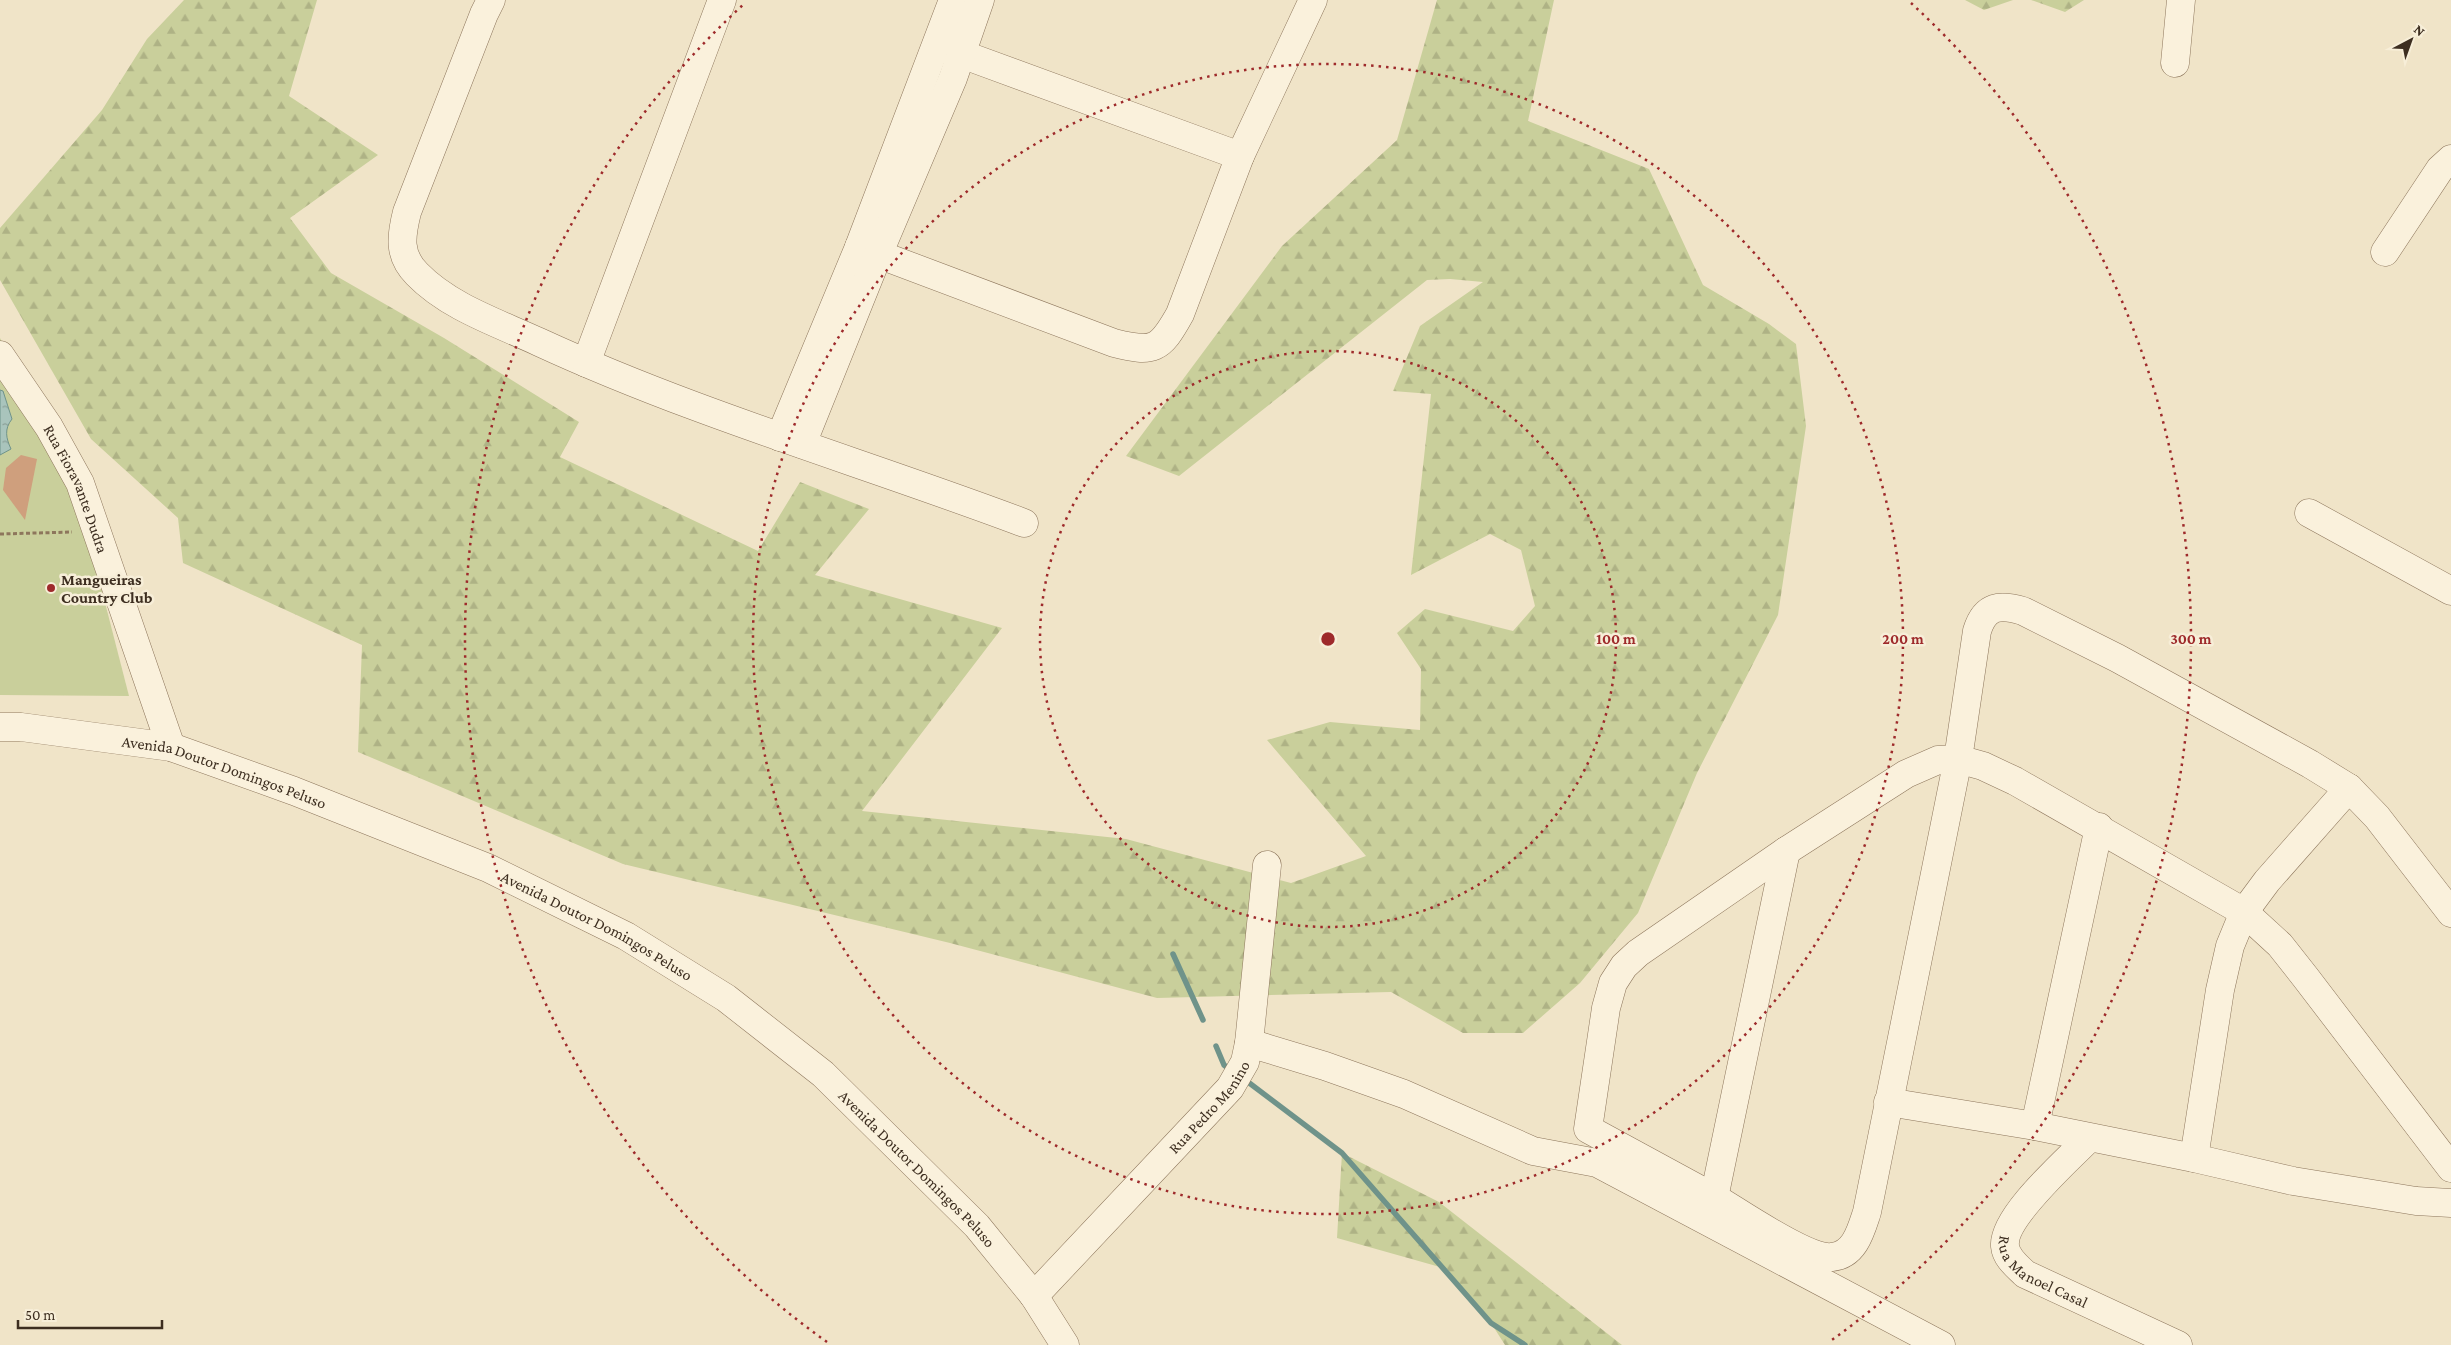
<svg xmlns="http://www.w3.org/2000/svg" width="2451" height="1345" viewBox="0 0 2451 1345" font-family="'Crimson Pro',serif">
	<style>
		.green { fill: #c9cf9b }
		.forest { fill: url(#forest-firs) }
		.water { fill: url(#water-ripples); stroke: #6f938a }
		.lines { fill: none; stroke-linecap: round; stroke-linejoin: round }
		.stream { stroke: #6f938a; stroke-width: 5.5 }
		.building { fill: #cf9f7d }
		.minor-casing { stroke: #8d765c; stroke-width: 29 }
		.path { stroke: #8d765c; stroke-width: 3; stroke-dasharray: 4 2.5; stroke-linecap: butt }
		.minor { stroke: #faf1dc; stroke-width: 28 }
		.ring { fill: none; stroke: #9e2a2b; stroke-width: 2.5; stroke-dasharray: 2.5 5 }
		.poi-dot { fill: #9e2a2b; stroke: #f7eed8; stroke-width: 2 }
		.labels { text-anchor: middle; stroke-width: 5; stroke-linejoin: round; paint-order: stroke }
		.street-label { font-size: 16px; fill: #3d2e20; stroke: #f7eed8 }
		.poi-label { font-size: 16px; font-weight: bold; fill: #3d2e20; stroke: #f7eed8; text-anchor: start }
		.centre { fill: #9e2a2b; stroke: #f7eed8; stroke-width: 2.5 }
		.ring-label { font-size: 15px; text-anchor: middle; font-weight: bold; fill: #9e2a2b; stroke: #f7eed8; stroke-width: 5; stroke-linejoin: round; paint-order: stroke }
	</style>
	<defs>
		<pattern id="forest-firs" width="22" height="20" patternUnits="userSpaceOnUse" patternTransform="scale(1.25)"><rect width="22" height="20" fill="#c9cf9b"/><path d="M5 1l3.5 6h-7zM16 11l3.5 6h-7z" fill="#aeb285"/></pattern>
		<pattern id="water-ripples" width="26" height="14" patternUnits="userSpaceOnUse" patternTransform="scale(1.25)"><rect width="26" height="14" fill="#a9c4bc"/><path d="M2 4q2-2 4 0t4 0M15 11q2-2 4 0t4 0" fill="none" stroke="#8ba098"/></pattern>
	</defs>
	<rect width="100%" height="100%" fill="#f0e4c8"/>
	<path class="green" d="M0,338L74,482L129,696L0,695Z"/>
	<path class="forest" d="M184,0H317L289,96L378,155L290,218L331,273L444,338L579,422L560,457L758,551L800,482L869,509L815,575L1002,628L862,811L1126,839L1291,883L1366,856L1267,740L1330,722L1420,730L1421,669L1397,633L1425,609L1513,631L1535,606L1521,550L1490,534L1411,575L1431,394L1393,391L1420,326L1483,282L1450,279L1427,280L1179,476L1126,456L1282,246L1397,140L1437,0H1554L1528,121L1649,169L1703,285L1769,324L1796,344L1806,426L1778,615L1697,773L1638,913L1580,983L1523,1033H1463L1391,992L1157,998L950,943L623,864L358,752L362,645L183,563L178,518L91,439L0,280V228L102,110L147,39Z
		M1965,0H2013L1984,10Z
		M2031,0H2084L2065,12Z
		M1342,1153L1439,1202L1622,1345H1505L1491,1323L1447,1269L1337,1238Z"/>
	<path class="water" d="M0,390L3,391L12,419C4,429 6,438 11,449L0,455Z"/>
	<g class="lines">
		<path class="stream" d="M1173,954L1203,1020
			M1216,1046L1224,1065L1232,1071
			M1244,1079L1342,1153L1491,1323L1525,1345"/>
	</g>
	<path class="building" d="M21,455L37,459L25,520L3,490L6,468Z"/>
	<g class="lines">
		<defs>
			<g id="minor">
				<path d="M491,0L484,14L407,212C401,236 398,255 417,274C449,307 498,323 539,342C695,414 862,462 1024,523"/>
				<path d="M945,48L1240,156"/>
				<path d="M2175,63L2181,0"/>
				<path d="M859,247L1114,343C1154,353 1160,350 1180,314L1240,156L1313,0"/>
				<path d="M2385,252L2440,169L2451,159"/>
				<path id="s1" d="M0,355L49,427L80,483L171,747"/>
				<path d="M586,363L722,0"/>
				<path d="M780,437L859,247L953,0"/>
				<path d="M802,444L878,255L953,78L980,0"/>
				<path d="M2309,513L2451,591"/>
				<path id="s2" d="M0,727H21L171,747L294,791L488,868L626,936L726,998L823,1074L977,1226L1034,1296L1065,1345"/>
				<path d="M1958,759L1867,1212C1861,1230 1855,1255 1832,1257C1807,1260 1739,1212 1715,1198C1673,1175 1630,1152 1588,1129L1606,1008L1613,983L1624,966L1638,953L1786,851L1906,774L1938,760Z"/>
				<path d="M2451,913L2377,817L2349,788L2310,764L2117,658L2023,611C2000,604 1985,605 1977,631L1958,759L1983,766L2015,781L2244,912L2280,945L2306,978L2451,1168"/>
				<path d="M1249,1043L1325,1066L1404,1094L1533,1151L1597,1163L1941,1345"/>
				<path d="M1888,1102L2035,1126L2194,1158L2293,1181L2416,1201L2451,1203"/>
				<path d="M2035,1126L2099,827"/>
				<path id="s3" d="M2089,1138C2068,1160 2002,1217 2005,1246C2006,1258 2017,1266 2025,1274L2178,1345"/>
				<path d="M2194,1158L2220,990L2230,946L2244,912L2267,881L2349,788"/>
				<path d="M1714,1198L1786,851"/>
				<path id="s4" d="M1034,1296L1230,1088L1245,1062L1249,1043L1267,865"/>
			</g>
		</defs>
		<use href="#minor" class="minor-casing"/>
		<path class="path" d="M0,534L72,532"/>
		<use href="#minor" class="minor"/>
	</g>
	<g class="ring">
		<circle cx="1328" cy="639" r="288"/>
		<circle cx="1328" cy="639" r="575"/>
		<path d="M827 1342A863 863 0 0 1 745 3M1911 3A863 863 0 0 1 1829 1342"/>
	</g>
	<circle class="poi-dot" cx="51" cy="588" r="5"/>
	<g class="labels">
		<g class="street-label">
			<text dy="6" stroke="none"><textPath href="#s1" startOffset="155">Rua Fioravante Dudra</textPath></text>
			<text dy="6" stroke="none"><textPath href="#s2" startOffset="230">Avenida Doutor Domingos Peluso</textPath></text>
			<text dy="6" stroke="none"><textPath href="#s2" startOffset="635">Avenida Doutor Domingos Peluso</textPath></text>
			<text dy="6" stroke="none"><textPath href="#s4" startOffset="258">Rua Pedro Menino</textPath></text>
			<text dy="6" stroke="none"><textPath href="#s2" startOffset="1040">Avenida Doutor Domingos Peluso</textPath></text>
			<text dy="6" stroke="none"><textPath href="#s3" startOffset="186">Rua Manoel Casal</textPath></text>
		</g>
		<g class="poi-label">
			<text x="61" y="585">Mangueiras<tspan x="61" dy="18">Country Club</tspan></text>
		</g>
	</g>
	<circle cx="1328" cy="639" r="8" class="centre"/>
	<g class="ring-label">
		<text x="1616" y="644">100 m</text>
		<text x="1903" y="644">200 m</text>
		<text x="2191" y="644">300 m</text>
	</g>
	<g transform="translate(2411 40) rotate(41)" stroke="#f7eed8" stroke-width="4" paint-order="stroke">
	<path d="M0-4L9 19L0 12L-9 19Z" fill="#3d2e20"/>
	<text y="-8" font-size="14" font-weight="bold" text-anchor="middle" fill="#3d2e20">N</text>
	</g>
	<path d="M18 1320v8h144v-8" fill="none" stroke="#3d2e20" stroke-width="2.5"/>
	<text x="25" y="1320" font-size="15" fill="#3d2e20" stroke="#f7eed8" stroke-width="4" paint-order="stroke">50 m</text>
</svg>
